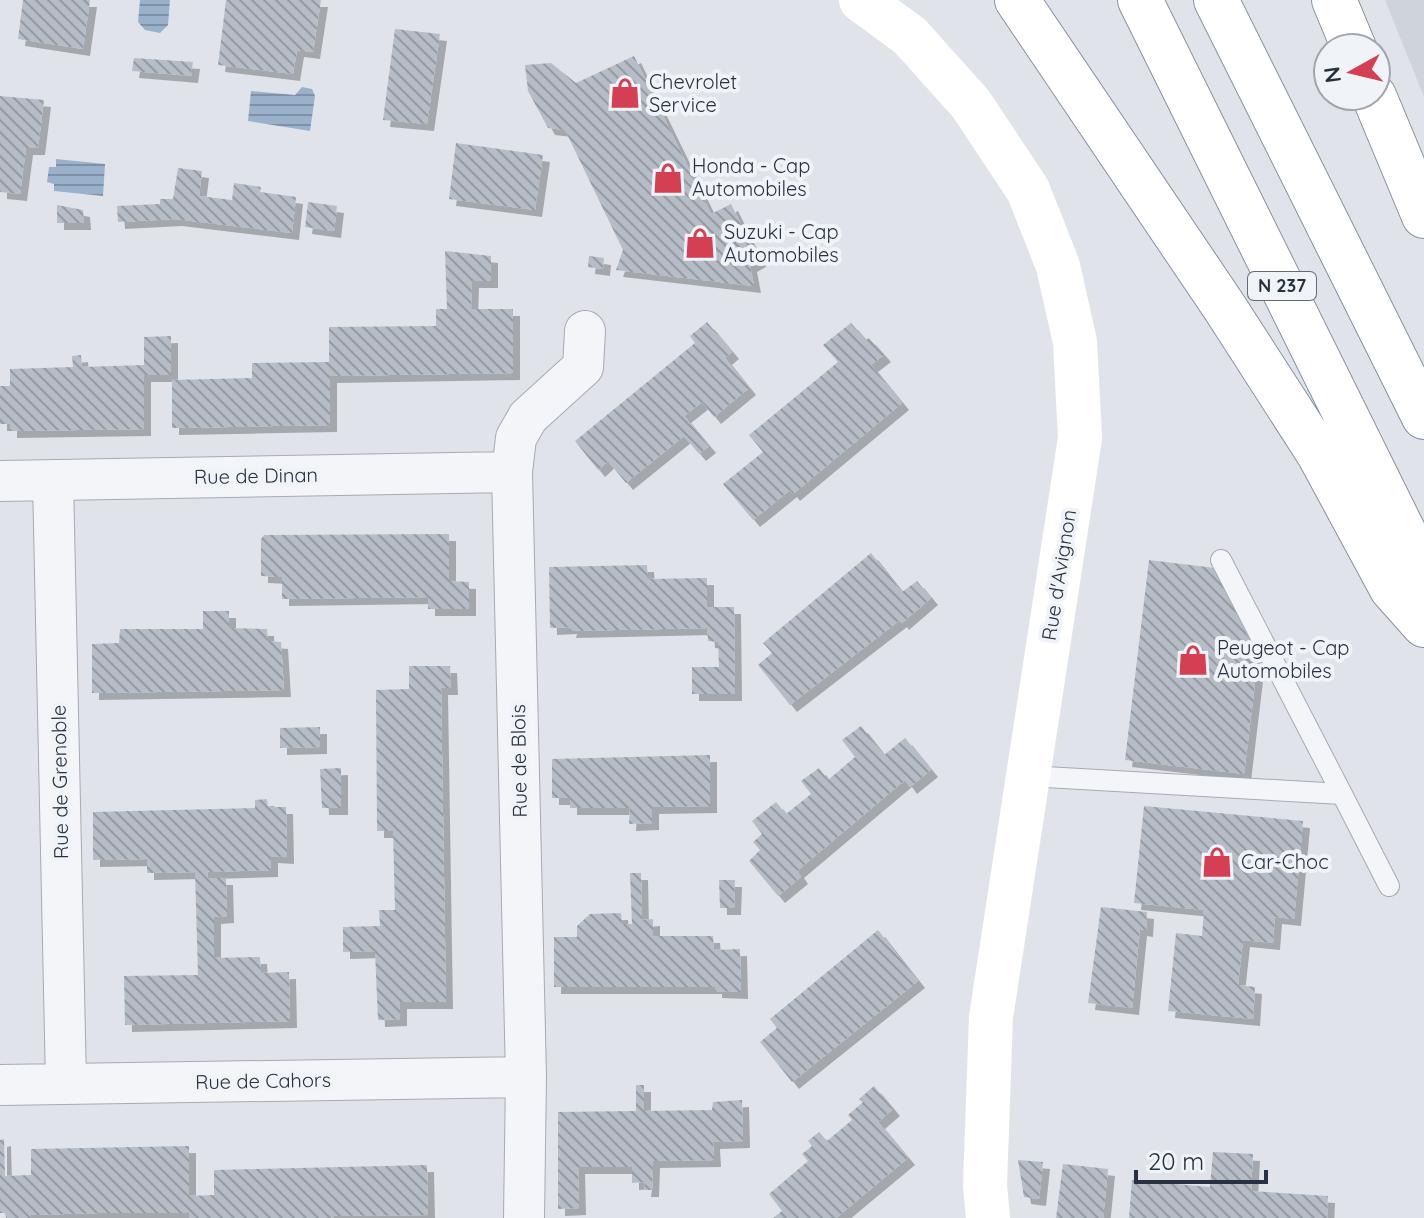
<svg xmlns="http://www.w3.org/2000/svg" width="1424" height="1218" viewBox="0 0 1424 1218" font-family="Quicksand,sans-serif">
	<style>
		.built { fill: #ced3dc }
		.water { fill: url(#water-rules) }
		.building { fill: url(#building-back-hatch); filter: url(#shadow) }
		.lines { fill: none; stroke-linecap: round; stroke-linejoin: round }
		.lane-casing { stroke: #a5abb4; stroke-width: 22 }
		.street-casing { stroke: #a5abb4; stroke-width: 42 }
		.highway-casing { stroke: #8791a1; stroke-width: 46 }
		.lane { stroke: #f3f5f8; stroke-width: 20 }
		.street { stroke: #f3f5f8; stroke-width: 40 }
		.secondary { stroke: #fff; stroke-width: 44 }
		.highway { stroke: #fff; stroke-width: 44 }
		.labels { text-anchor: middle; stroke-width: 8; stroke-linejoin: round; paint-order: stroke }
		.shield { fill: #f0f3f7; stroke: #646b78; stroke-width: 2 }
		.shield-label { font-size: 18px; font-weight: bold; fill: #283142 }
		.poi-label { font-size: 20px; fill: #283142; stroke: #f0f3f7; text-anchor: start }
		.street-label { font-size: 20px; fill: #283142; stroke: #f0f3f7 }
	</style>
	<defs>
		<pattern id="water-rules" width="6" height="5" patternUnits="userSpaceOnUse" patternTransform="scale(2)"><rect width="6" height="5" fill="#9ab1cc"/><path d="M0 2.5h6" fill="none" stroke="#7e91a7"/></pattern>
		<pattern id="building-back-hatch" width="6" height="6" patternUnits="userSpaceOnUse" patternTransform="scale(2)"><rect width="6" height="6" fill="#b7bdc7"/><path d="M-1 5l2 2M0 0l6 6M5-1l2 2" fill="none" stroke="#959aa3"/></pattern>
		<filter id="shadow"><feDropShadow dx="7" dy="7" stdDeviation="0" flood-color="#0004"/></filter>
	</defs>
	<rect width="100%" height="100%" fill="#e0e4ea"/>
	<path class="built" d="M1385,0H1424V97Z"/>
	<path class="water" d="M140,0H170L168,25L160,33L145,30L138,22Z
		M302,87L312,89L315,96L310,131L248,121L251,91L295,95Z
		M56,159L105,164L103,196L54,191V184L47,182L49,167H56Z"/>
	<path class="building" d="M23,0H90L83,49L18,39Z
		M226,0H321L313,52L297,50L293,74L218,65Z
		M395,29L440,34L427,124L383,120Z
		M634,56L711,214L731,204L759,260L750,265L754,286L616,270L623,250L565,130L548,128L528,91L525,65L551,63L576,83Z
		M134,58L193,62L191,76L132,71Z
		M0,96L44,100L38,148H26L20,194L0,192Z
		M456,143L543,155L535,210L449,199Z
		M178,168L202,171L199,196L232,200L234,183L261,187L260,192L296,197L292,233L175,219L118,222L117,206L160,204V199H173Z
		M308,202L337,206L334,231L305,227Z
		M57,205L83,210L84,223H57Z
		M445,251L491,256V281H472L471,309H513V373L330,376V425L172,428V380L252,378V363L329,362V327L436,326V309H447Z
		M589,256L604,258L603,269L588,267Z
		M707,322L732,352L725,358L749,388L714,417L702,402L684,416L709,446L699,454L684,436L626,483L608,461L598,470L575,441L695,343L690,336Z
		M851,323L866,340L869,338L884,355L871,365L902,403L793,494L790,490L753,520L723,484L763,452L749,435L838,362L823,345Z
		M171,336V375H144V429L10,431V424H0V386H10V369L73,367L72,356L81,355L82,367L144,365V337Z
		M449,534V581L469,582V609H428V597L282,599V577L261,576V539L264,535Z
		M871,553L902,592L917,581L931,598L902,623L900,620L790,705L758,665L772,653L763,643Z
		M1149,560L1215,568L1258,658L1244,774L1125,760Z
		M647,565L648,579L707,578V607H734L735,694H692V667H719L718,642L708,641L707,628L569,631L570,627L550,628L549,567Z
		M203,611H229V628L267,629L268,641L281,642L284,690L92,693V644L119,643L120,629H203Z
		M409,666H450L451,688H441L446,1002H400V1019L378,1020L375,951L343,952V927L380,926L379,910H395L393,831H377L376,690L409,689Z
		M861,726L884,755L905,738L931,770L910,787L905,780L797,871L801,877L778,896L749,861L760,850L753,842L762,834L752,821L776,802L786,814L811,794L801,781L819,768L828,780L855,757L842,740Z
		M320,727V747L280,748V728Z
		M710,755V806L652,807V823L629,824L630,808H570V798H552V759Z
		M341,768V808H322L320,769Z
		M267,799L268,807H286L287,857L271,856V870L208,872V878H226L227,916L214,917V958L260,957L261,973L289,972L290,1021L125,1025L124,976L198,975L195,872L147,873V859L93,860V812L255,808V800Z
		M1144,806L1303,821L1294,919L1275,917L1273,943L1243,940L1238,985L1255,987L1253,1019L1168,1011L1176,933L1202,936L1204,910L1134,903Z
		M630,873H641L642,920L653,919V936H713L714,950L740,949L741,992L715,991V987H554V937H577V926L590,914L621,913L622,924H632Z
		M719,880H735L734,908H720Z
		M1101,907L1147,912L1146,930L1140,929L1132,1008L1088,1003Z
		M878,930L918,981L792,1082L760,1042L777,1028L770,1019Z
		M636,1085H644V1111L712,1110L713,1102L742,1100L743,1141L713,1142L714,1160L653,1161L652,1190H644L645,1182L632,1183V1167H578L579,1208L558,1209V1112L636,1111Z
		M874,1086L893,1109L878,1122L908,1158L836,1218H773L782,1211L769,1194L808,1161L802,1154L812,1146L808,1141L819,1132L827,1141L852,1120L848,1115L863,1102L859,1099Z
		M4,1139L5,1176L31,1175V1149L189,1146V1196L214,1195V1170L427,1165L428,1215L334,1216V1218H189V1213H99L31,1215V1218H6L5,1213H0V1140Z
		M1213,1152L1253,1154L1251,1191L1328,1196L1327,1218H1129L1132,1180L1210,1187Z
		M1018,1160L1043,1162L1039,1199L1024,1197Z
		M1063,1164L1108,1169L1103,1218H1056Z"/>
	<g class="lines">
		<defs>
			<path id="lane" d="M1028,776L1342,794L1221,560
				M1342,794L1389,886"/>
			<path id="street" d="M53,480L66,1083
				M0,481L512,472
				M0,1085L526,1077
				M524,1218L526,1077L512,472L516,438L528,417L583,367L585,331"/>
			<path id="highway" d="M1017,0L1225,308L1319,454L1392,589L1424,625
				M1140,0L1424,573
				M1216,0L1424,417
				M1334,0L1354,48
				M1374,96L1424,216"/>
		</defs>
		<use href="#lane" class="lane-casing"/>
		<use href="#street" class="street-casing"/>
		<use href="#highway" class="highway-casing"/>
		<use href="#lane" class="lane"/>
		<use href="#street" class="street"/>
		<path class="secondary" d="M861,0L910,36L971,104L1028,190L1058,266L1075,342L1080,438L991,1017L985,1185L988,1218"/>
		<use href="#highway" class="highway"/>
	</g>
	<defs>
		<symbol id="shop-bare" viewBox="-9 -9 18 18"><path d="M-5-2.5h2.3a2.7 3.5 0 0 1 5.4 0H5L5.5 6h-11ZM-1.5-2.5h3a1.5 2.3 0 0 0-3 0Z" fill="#d53f53" stroke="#f0f3f7" stroke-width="2.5" paint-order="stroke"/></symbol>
	</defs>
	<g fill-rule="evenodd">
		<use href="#shop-bare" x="603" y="71" width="44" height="44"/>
		<use href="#shop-bare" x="646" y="156" width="44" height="44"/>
		<use href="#shop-bare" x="678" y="221" width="44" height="44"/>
		<use href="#shop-bare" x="1171" y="638" width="44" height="44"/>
		<use href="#shop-bare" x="1195" y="840" width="44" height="44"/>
	</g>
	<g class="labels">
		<rect class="shield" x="1248" y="272" width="68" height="28" rx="6"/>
		<g class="shield-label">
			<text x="1282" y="292">N 237</text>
		</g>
		<g class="poi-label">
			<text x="649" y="89">Chevrolet<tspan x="649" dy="23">Service</tspan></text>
			<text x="692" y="173">Honda - Cap<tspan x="692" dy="23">Automobiles</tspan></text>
			<text x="724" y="239">Suzuki - Cap<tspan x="724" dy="23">Automobiles</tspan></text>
			<text x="1217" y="655">Peugeot - Cap<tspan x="1217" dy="23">Automobiles</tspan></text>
			<text x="1241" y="869">Car-Choc</text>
		</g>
		<g class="street-label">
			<text transform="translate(256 476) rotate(-1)" y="7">Rue de Dinan</text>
			<text transform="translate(1059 575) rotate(-81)" y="7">Rue d'Avignon</text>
			<text transform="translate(519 761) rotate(-91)" y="7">Rue de Blois</text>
			<text transform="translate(60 782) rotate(-91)" y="7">Rue de Grenoble</text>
			<text transform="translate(263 1081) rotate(-1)" y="7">Rue de Cahors</text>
		</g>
	</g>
	<g transform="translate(1352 72) rotate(262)"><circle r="38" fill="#f0f3f7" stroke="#a0a5af" stroke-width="2"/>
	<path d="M0-6L14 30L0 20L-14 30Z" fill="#d53f53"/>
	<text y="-12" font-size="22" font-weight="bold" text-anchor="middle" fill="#283142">N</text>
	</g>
	<path d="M1136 1170v12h130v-12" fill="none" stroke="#283142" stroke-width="4"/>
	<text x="1148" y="1170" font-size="24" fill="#283142" stroke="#f0f3f7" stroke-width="6" paint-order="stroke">20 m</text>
</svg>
